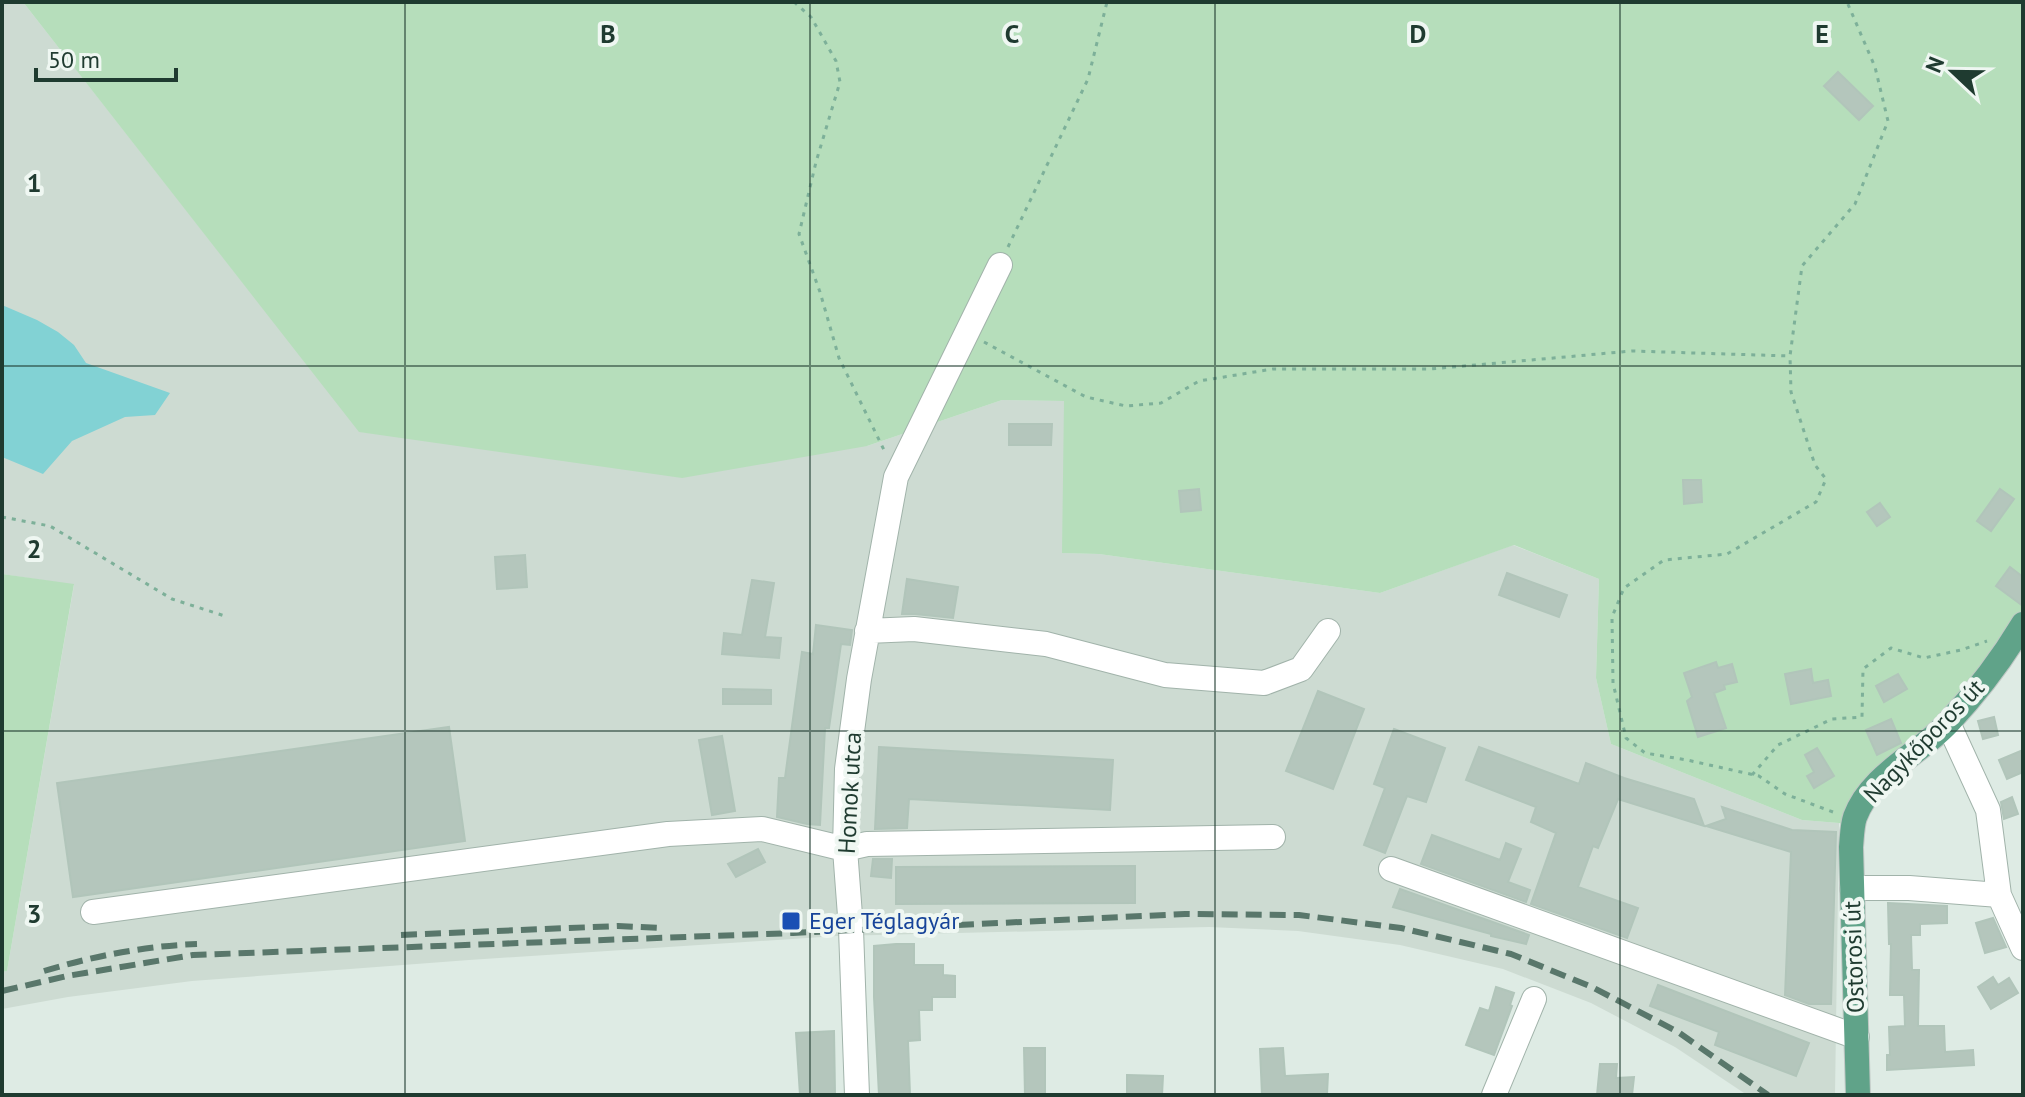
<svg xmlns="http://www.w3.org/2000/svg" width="2025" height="1097" viewBox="0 0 2025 1097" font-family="'PT Sans',sans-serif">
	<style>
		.built { fill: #cddbd2 }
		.green { fill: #b6debb }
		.water { fill: #82d2d4 }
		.building { fill: #b4c6bc; stroke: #b1c5ba; stroke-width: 2 }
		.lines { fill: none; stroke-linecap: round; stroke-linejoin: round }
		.minor-casing { stroke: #a1b3aa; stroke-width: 26 }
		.major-casing { stroke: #c0c8c5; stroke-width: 26 }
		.path { stroke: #7db099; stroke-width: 3; stroke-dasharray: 4 6; stroke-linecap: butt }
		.minor { stroke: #fff; stroke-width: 24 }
		.major { stroke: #60a389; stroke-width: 24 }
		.rail { stroke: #59776b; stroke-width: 6; stroke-dasharray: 16 8; stroke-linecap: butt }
		.grid { fill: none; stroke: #1f3b30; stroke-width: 2; stroke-opacity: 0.55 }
		.transit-dot { fill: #1a4fb4; stroke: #eff7f2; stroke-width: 3 }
		.labels { text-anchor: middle; stroke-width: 8; stroke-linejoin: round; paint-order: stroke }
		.street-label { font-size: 24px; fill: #1f3b30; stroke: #eff7f2 }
		.transit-label { font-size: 24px; fill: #164399; stroke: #eff7f2; text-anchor: start }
		.grid-label { font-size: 26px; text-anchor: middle; font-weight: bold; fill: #1f3b30; stroke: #eff7f2; stroke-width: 8; stroke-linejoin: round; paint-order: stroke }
	</style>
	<rect width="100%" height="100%" fill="#deebe4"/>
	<path class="built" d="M2,2H23L360,432L867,446L1002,400L1065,401L1063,553L1099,554L1380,593L1513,545L1599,579L1596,678L1611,744L1802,820L1839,823L1835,1095H1747L1675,1047L1591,1003L1503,969L1400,945L1298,931L1209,927L837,936L469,960L192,981L68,997L2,1009V972L7,971L74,585L2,574Z"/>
	<path class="green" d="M23,2H2023V645L1887,789L1868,810L1863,830L1839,823L1802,820L1611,744L1596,678L1599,579L1514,545L1380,593L1099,554L1062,553L1064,401L1002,400L867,446L682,478L359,432Z
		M2,574L74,584L7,971L2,972Z"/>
	<path class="water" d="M2,305L37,320L58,332L74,345L86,363L170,393L155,415L125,417L72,441L43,474L2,457Z"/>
	<path class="building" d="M1838,72L1873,106L1859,120L1824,86Z
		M1009,424H1052L1051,445H1009Z
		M1683,480H1701L1702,502L1684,504Z
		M1199,489L1201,510L1181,512L1179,491Z
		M2000,489L2014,499L1991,531L1977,521Z
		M1880,503L1890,517L1877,526L1867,512Z
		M525,555L527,587L497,589L495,557Z
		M2010,567L2023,577V606L1996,586Z
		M1507,573L1567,595L1559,617L1499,595Z
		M907,579L958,587L953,618L915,614H902Z
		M752,580L774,583L765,637L781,638L779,658L722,654L724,633L742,635Z
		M816,625L852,630L850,645L841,644L829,728H825L820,825L807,824L777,817L779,778H785L802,652L813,654Z
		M1716,662L1718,668L1732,664L1737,682L1724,685L1725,689L1714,693L1726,728L1698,737L1687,701L1692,697L1684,673Z
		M1811,669L1813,683L1828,680L1831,696L1791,704L1785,674Z
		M1898,674L1907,689L1884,702L1876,686Z
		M723,689L771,690V704H723Z
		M1318,691L1364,709L1333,789L1286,771Z
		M1994,717L1998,735L1983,739L1978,721Z
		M1891,719L1901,743L1877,755L1866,730Z
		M449,727L465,841L73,897L57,783Z
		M1394,729L1445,748L1426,802L1407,796L1385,853L1364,845L1385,788L1374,784Z
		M722,736L735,811L712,815L699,740Z
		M879,747L1113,760L1110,810L909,799L907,828L875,829Z
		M1479,747L1579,784L1586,763L1624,778L1694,799L1704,826L1618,799L1598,848L1593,846L1578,887L1638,908L1627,938L1531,904L1556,833L1531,822L1536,807L1466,780Z
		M1817,748L1834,776L1814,788L1807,776L1814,772L1805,755Z
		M2023,750V772L2007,779L1999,760Z
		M2012,797L2018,814L2004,819L2001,802Z
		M1722,807L1792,830L1836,832L1831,1004H1809L1785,995L1791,852L1706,826L1726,819Z
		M1432,835L1500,860L1506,843L1521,849L1508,882L1530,890L1526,902L1421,864Z
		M758,849L765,862L736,877L728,864Z
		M873,859H892L891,878L871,876Z
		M1135,866V903L896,904V867Z
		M1400,889L1529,935L1526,944L1491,936V934L1393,907Z
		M1888,903L1947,906V923L1920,924V935H1911L1912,970H1919L1918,1026H1944L1945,1052L1973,1050L1974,1065L1887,1070V1055H1890L1889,1027L1905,1026L1904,995H1890L1891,944H1889Z
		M1993,918L2006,947L1985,953L1976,923Z
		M896,944H914V965H943V975L955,976V997H932V1010H919L920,1040L908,1041L910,1095H879L874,997V946Z
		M1993,977L1998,985L2009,978L2018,993L1991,1009L1978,987Z
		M1658,985L1809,1043L1796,1076L1715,1045L1719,1032L1650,1006Z
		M1496,987L1514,993L1510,1005L1512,1006L1494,1055L1466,1045L1480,1008L1489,1011Z
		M834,1031L835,1095H800L796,1033Z
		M1024,1048H1045V1095H1025Z
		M1283,1048L1285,1076L1328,1074L1327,1094L1262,1095L1260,1049Z
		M1600,1064H1617L1616,1078L1634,1077L1632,1095H1597Z
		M1127,1075L1163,1076L1162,1095H1127Z"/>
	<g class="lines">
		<defs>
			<path id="minor" d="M867,631L914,629L1046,644L1165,675L1264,683L1301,669L1328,631
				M1948,723L1988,810L1999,895
				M1391,869L1857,1037
				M1852,888H1909L1999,895L2023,948
				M93,912L668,834L762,829L845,849L867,844L1273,837
				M857,1095L851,929L845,849L847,769L859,679L896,477L1000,265
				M1494,1095L1534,999"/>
			<path id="major" d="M1858,1095L1851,847C1852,837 1852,826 1855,817C1871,774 1920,754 1949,722C1977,692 2002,659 2023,624"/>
		</defs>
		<use href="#minor" class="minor-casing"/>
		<use href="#major" class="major-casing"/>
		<path class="path" d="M794,2L811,17L836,61L840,82L816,162L799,234L820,292L839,358L885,452
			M1008,247L1088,79L1107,2
			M984,342L1086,397L1126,406L1161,403L1199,381L1273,369H1430L1632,351L1790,356
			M2,517L50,526L172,599L228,617
			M1752,775L1778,745L1832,719L1862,717L1863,669L1891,648L1924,658L1961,650L1987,641
			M1833,812L1785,794L1759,776L1687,760L1645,753L1626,738L1613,683L1612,617L1624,588L1664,560L1727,554L1816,502L1826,479L1815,465L1791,392L1790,356L1802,266L1855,204L1888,121L1875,67L1847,2"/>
		<use href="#minor" class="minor"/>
		<use href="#major" class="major"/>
		<path class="rail" d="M401,935L618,926L661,928
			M44,971C94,956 145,946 197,944
			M2,991L67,976L193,955L793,933L1185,914L1299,915L1401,928L1511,954L1592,987L1678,1032L1768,1095"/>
	</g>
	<path class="grid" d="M405,2V1095M810,2V1095M1215,2V1095M1620,2V1095M2,366H2023M2,731H2023"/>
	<rect class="transit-dot" x="781" y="911" width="20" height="20" rx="4"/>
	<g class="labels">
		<g class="street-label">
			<text transform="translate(1924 741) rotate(-46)" y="8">Nagykőporos út</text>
			<text transform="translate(850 793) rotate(-87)" y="8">Homok utca</text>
			<text transform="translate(1854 957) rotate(-92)" y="8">Ostorosi út</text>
		</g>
		<g class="transit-label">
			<text x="809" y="929">Eger Téglagyár</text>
		</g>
	</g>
	<g class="grid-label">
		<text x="608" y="43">B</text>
		<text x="1012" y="43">C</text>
		<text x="1418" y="43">D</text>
		<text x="1822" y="43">E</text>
		<text x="34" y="192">1</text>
		<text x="34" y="558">2</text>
		<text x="34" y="923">3</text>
	</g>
	<rect width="2025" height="1097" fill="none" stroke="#1f3b30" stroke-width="8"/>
	<g transform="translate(1953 72) rotate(292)" stroke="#eff7f2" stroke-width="6" paint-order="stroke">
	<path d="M0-6L14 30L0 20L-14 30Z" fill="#1f3b30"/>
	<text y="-12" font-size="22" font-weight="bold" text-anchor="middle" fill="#1f3b30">N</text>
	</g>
	<path d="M36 68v12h140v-12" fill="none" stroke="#1f3b30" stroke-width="4"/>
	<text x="48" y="68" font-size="24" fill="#1f3b30" stroke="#eff7f2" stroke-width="6" paint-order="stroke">50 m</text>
</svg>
